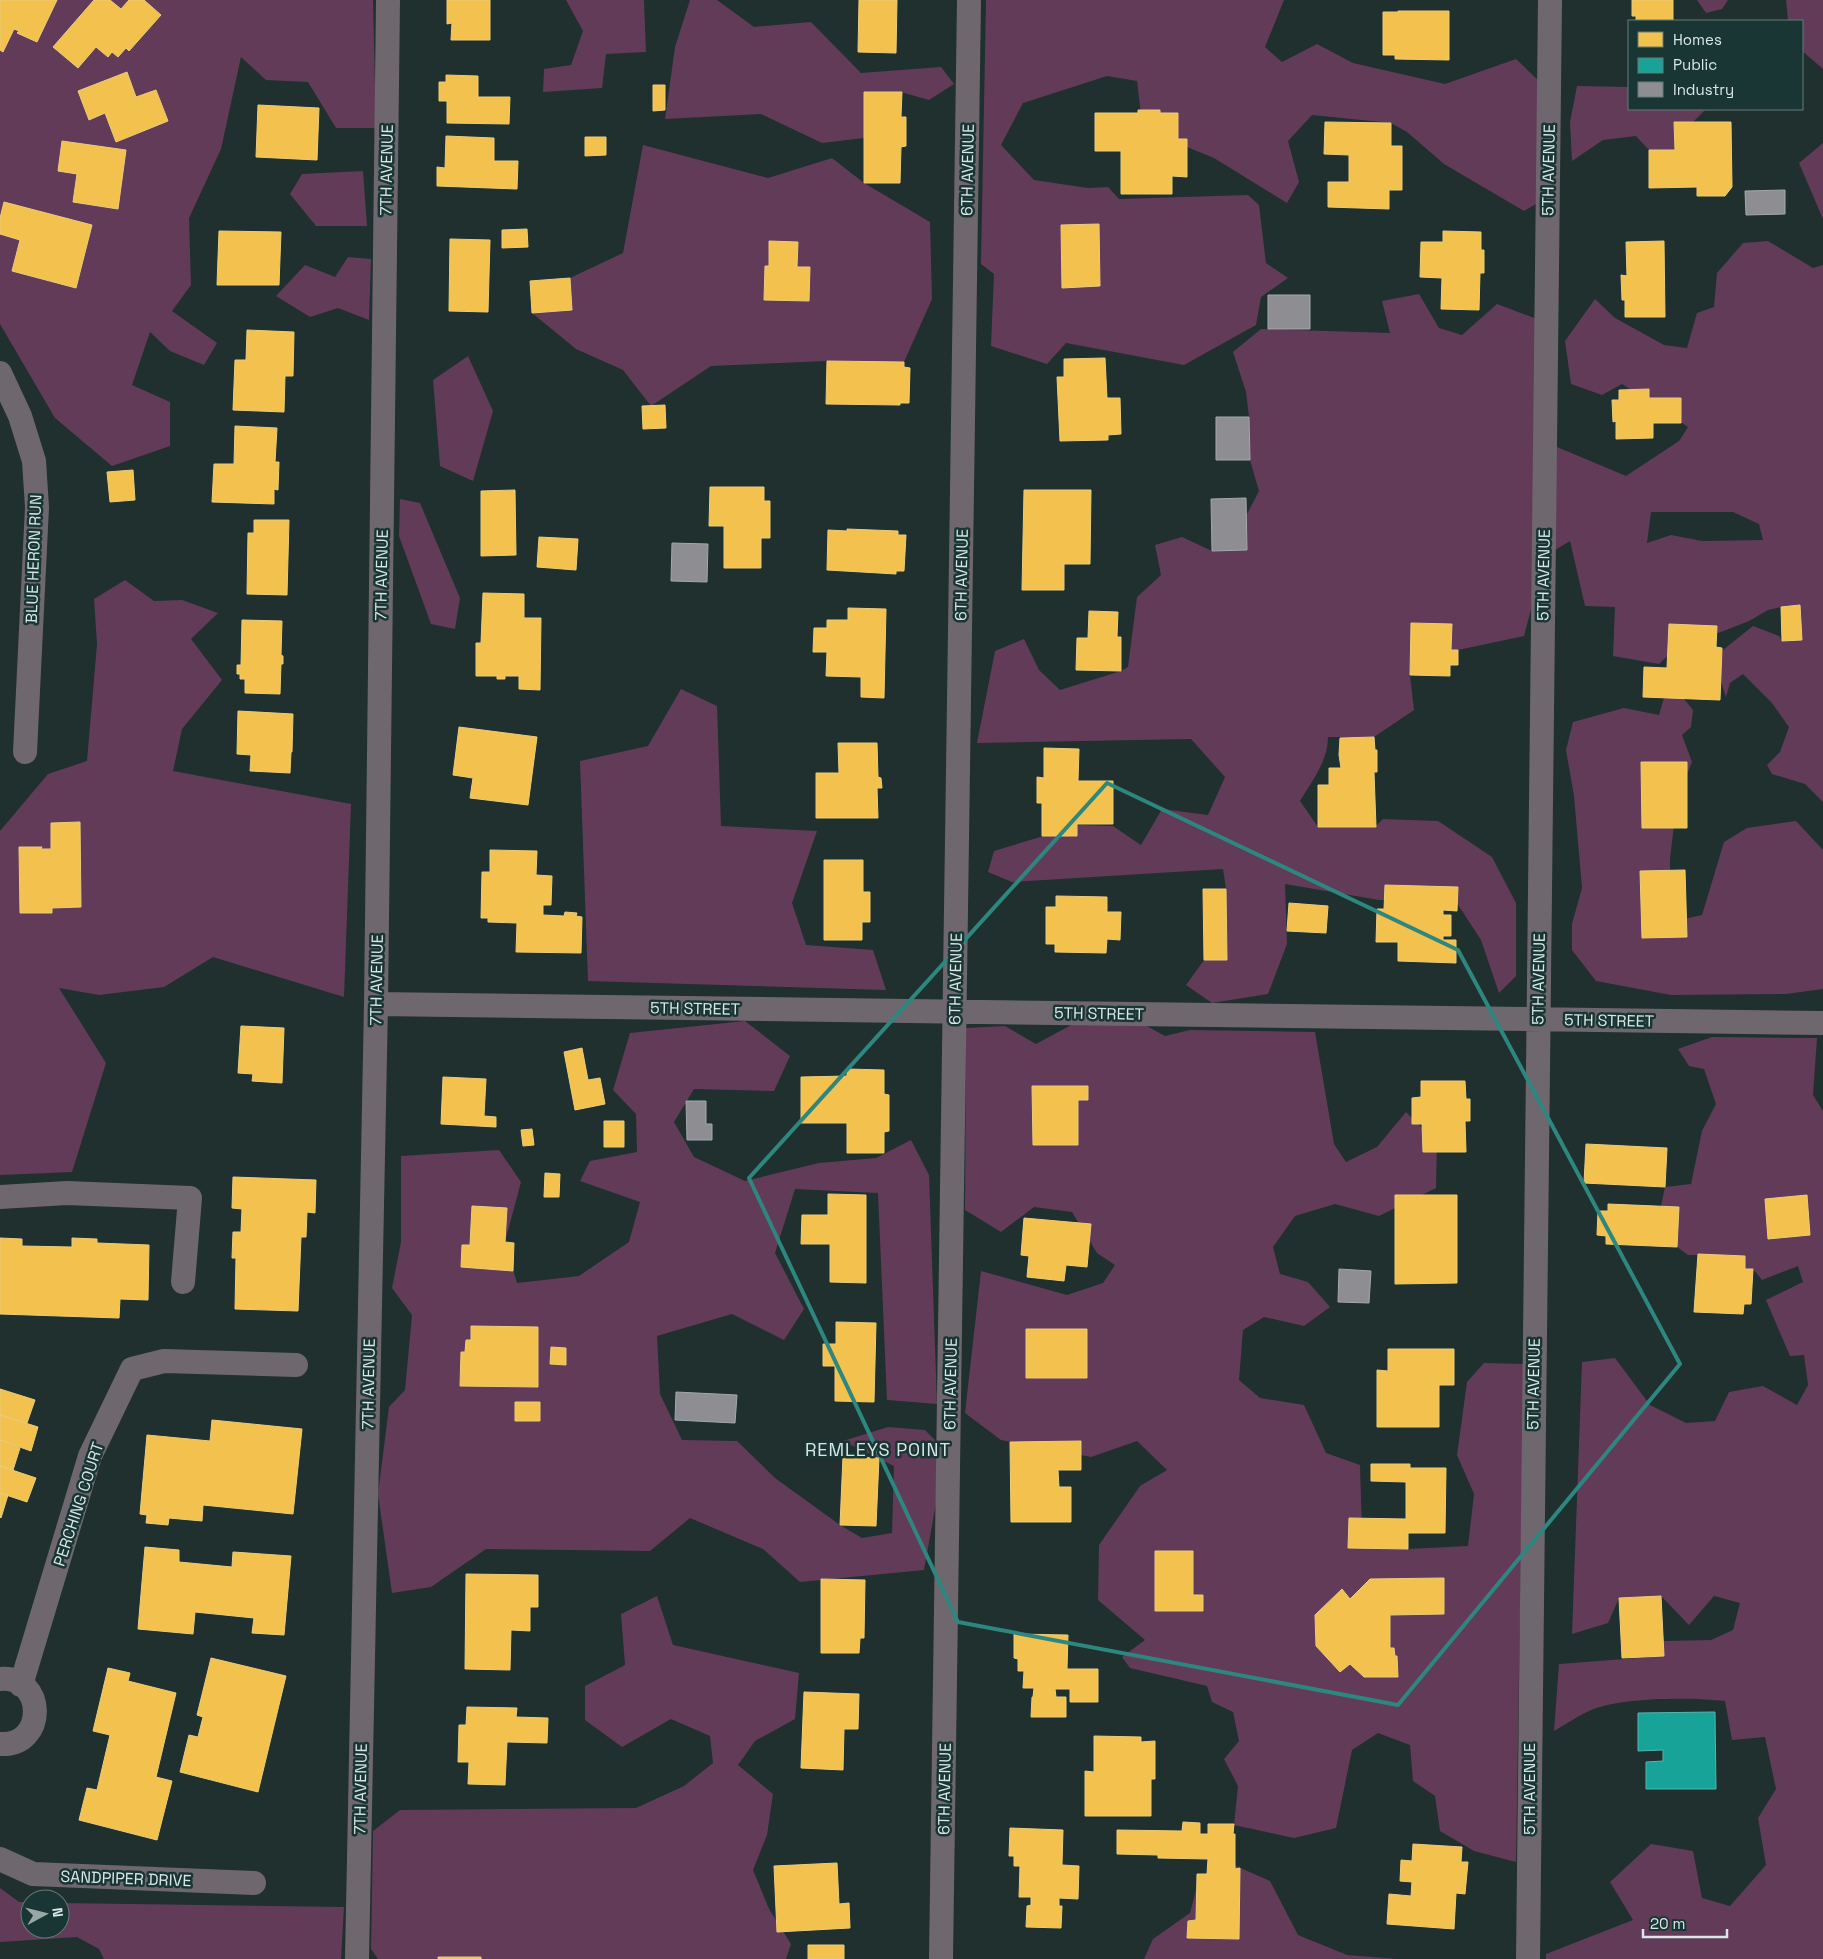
<svg xmlns="http://www.w3.org/2000/svg" width="1823" height="1959" viewBox="0 0 1823 1959" font-family="'Space Grotesk',sans-serif">
	<style>
		.green { fill: #623b58; fill-rule: evenodd }
		.homes { fill: #f2c14e; stroke: #eacd7c }
		.public { fill: #17a398; stroke: #51b8b0 }
		.industry { fill: #8d8d92; stroke: #a4a8ac }
		.lines { fill: none; stroke-linecap: round; stroke-linejoin: round }
		.street { stroke: #6f676e; stroke-width: 24 }
		.marked { fill: none; stroke: #2d8780; stroke-width: 4; stroke-linejoin: round }
		.labels { text-anchor: middle; stroke-width: 5; stroke-linejoin: round; paint-order: stroke }
		.street-label { font-size: 16px; fill: #d8e8e7; stroke: #193634 }
		.neighbourhood-label { font-size: 18px; letter-spacing: 1px; fill: #d8e8e7; stroke: #193634 }
	</style>
	<rect width="100%" height="100%" fill="#1f302e"/>
	<path class="green" d="M0,0H373L376,128H336L308,82L266,80L241,57L221,149L189,218L191,285L172,311L217,343L204,365L170,351L150,332L132,385L170,402V446L112,466L55,418L0,324Z
		M566,0H644L646,52L606,54L602,88L543,92L544,69L571,65L583,31Z
		M690,0H717L754,27L811,22L861,73L941,67L954,84L929,100L901,92L864,93V138L822,143L761,114L665,119L675,47Z
		M986,0H1284L1265,47L1282,62L1317,44L1353,63L1445,84L1516,59L1541,83L1536,204L1524,211L1444,164L1407,132L1391,123L1312,115L1288,141L1299,182L1287,203L1214,158L1187,147L1141,115L1137,81L1107,76L1023,103L1001,145L1034,180L1088,188L1108,187L1119,199L1248,195L1259,205L1266,263L1288,278L1261,297L1256,325L1184,365L1066,343L1047,364L991,346L994,274L981,264Z
		M1697,0H1728L1722,9L1706,13Z
		M1786,0H1823V69L1802,51V21H1788Z
		M1577,86L1629,87V109H1706L1693,122H1674L1675,150H1649L1636,136L1603,140L1572,161L1570,122Z
		M1823,143V219L1799,163Z
		M643,145L768,178L832,158L864,183L930,222L932,299L904,362L827,361L711,366L651,406L623,370L576,349L532,313L572,310L570,278L623,253Z
		M363,171L367,226H316L290,194L302,174Z
		M1768,241L1813,268L1823,265V802L1805,784L1772,774L1767,765L1780,752L1789,727L1772,703L1743,674L1730,683L1726,697L1713,658L1753,626L1779,636L1782,641L1800,605L1781,607L1768,610L1749,621L1721,632L1682,642L1659,664L1613,656L1615,607L1585,606L1570,541L1534,563V598L1524,636L1458,650H1451L1452,624L1412,623L1410,675L1414,710L1374,737H1328C1328,761 1312,781 1300,801L1318,827H1375L1383,819L1438,821L1492,857L1516,903V976L1499,993L1481,940L1455,900H1379L1285,884L1287,944L1268,994L1212,1003L1186,985L1204,960H1227L1226,889L1223,869L1012,882L988,872L994,851L1080,825L1113,826L1141,845L1162,809L1208,815L1225,777L1191,739L977,743L995,651L1024,639L1039,670L1060,690L1121,671L1128,667L1137,597L1161,575L1155,545L1182,537L1212,551L1247,550V514L1259,491L1250,460L1249,417L1246,392L1233,352L1261,329L1390,333L1382,301L1419,294L1439,328L1462,335L1497,304L1537,319L1536,445L1557,447L1626,476L1679,441L1688,427L1622,384L1602,395L1571,384L1565,341L1595,299L1615,318L1664,345L1687,348L1697,313L1714,307L1717,273L1743,243ZM1733,512L1759,524L1763,540L1702,541L1671,535L1647,543L1651,512Z
		M348,257L371,259L369,320L338,308L310,317L276,296L305,265L335,277Z
		M468,356L493,411L473,481L440,466L433,380Z
		M400,499L420,503L460,598L455,629L431,624L399,536Z
		M125,580L154,601L182,600L218,613L191,639L222,680L182,729L173,771L351,804L344,997L213,957L164,987L99,995L59,988L106,1063L72,1172L0,1175V831L48,774L87,761L97,644L94,599Z
		M681,689L717,706L721,826L817,831L792,903L806,945L873,950L886,990L588,981L580,761L648,746Z
		M1680,694L1693,710L1691,727L1682,735L1692,762L1677,799L1670,859V922L1702,915L1724,842L1747,828L1796,821L1823,850V989L1786,994L1671,995L1596,981L1572,950V924L1582,888L1574,796L1566,750L1573,722L1624,708L1659,715L1664,698Z
		M745,1021L790,1056L774,1091L694,1089L674,1122L694,1157L745,1181L819,1163L876,1158L911,1140L929,1175L937,1404L887,1400L878,1193L795,1189L775,1253L804,1309L784,1340L732,1314L657,1336L660,1394L682,1440L737,1441L775,1478L840,1525L862,1538L892,1533L894,1466L843,1441L888,1427L925,1430L939,1444L937,1498L924,1570L800,1582L763,1549L690,1518L650,1551L486,1549L431,1587L392,1593L378,1494L389,1407L405,1390L412,1315L392,1288L401,1242V1156L499,1150L521,1182L505,1242L517,1283L579,1276L629,1242L640,1202L580,1181L590,1161L637,1152L636,1114L613,1090L630,1033Z
		M1073,1024H1143L1165,1036L1190,1030L1315,1032L1334,1144L1346,1162L1377,1147L1406,1112L1437,1143L1436,1188L1379,1216L1335,1204L1295,1216L1273,1247L1280,1274L1308,1282L1330,1307L1304,1326L1264,1317L1243,1330L1239,1380L1260,1398L1304,1405L1326,1453L1360,1465L1362,1533L1382,1548L1408,1549L1468,1546L1474,1494L1457,1455L1467,1382L1484,1363L1524,1364L1516,1862L1474,1851L1440,1831L1435,1796L1413,1781L1410,1745L1378,1733L1352,1750L1336,1828L1294,1838L1234,1825L1238,1786L1224,1759L1239,1741L1233,1712L1212,1702L1207,1686L1130,1668L1122,1657L1145,1640L1098,1600L1099,1545L1140,1486L1167,1470L1137,1441L1091,1457L1001,1440L965,1413L981,1271L1067,1295L1103,1283L1115,1265L1097,1253L1072,1212L1034,1207L1001,1232L965,1210L966,1028L1005,1026L1036,1044Z
		M1712,1037L1817,1038L1813,1095L1823,1111V1959H1546V1954L1633,1920L1610,1882L1651,1844L1693,1851L1702,1898L1730,1906L1766,1865L1758,1818L1776,1789L1765,1737L1732,1740L1725,1701C1691,1697 1622,1697 1591,1710C1578,1716 1566,1724 1554,1731L1559,1664L1664,1656V1641L1711,1640L1733,1630L1740,1603L1714,1596L1689,1625L1661,1596L1619,1598L1608,1623L1572,1634L1582,1362L1615,1358L1650,1405L1686,1423L1715,1421L1729,1392L1763,1386L1797,1405L1808,1385L1804,1355L1790,1356L1766,1300L1803,1282L1798,1266L1762,1280L1753,1269H1745V1256L1688,1255L1677,1247L1679,1207L1661,1206L1665,1187L1691,1184L1702,1131L1716,1104L1704,1069L1689,1066L1678,1049Z
		M657,1596L673,1645L799,1673L795,1719L755,1741L738,1765L773,1794L767,1835L753,1870L769,1909L791,1944L786,1959H378L371,1949L373,1831L400,1810L636,1808L684,1786L713,1763L710,1736L671,1719L622,1747L585,1720V1686L625,1665L621,1614Z
		M1236,1866L1270,1881L1298,1935L1347,1955L1398,1959H1144L1153,1939L1190,1913L1199,1878Z
		M0,1888L19,1902H30V1929H60V1903L344,1907L341,1959H104L99,1949L77,1937L0,1942Z"/>
	<path class="homes" d="M0,0H57L37,42L17,33L19,31L14,29L3,52L0,50Z
		M94,0H110L121,9L129,0H144L161,15L129,51L126,48L118,57L112,52L108,57L96,47L78,68L53,47Z
		M447,0H490V40H451L452,23L447,24Z
		M859,0H897L896,53L858,52Z
		M1632,0H1673V21H1636V16H1632Z
		M1398,11H1449V60L1395,59V55H1383V12H1398Z
		M127,72L136,97L156,90L168,121L116,142L105,113L89,120L78,91Z
		M446,75L478,76V97H510L509,124L447,123V101H439V82H446Z
		M653,85H665V110L653,111Z
		M864,92H902L901,117H906V146L901,147L900,183H864Z
		M258,105L319,108L317,160L256,157Z
		M1138,110H1160V113H1178V139H1187V177L1172,176V194H1121V151H1095V113H1138Z
		M1325,122L1391,123V146H1402V190H1389V209L1328,207V182H1349V155L1324,154Z
		M1674,122H1731L1732,187L1725,196H1697V187L1649,188V150H1675Z
		M446,136L494,138V161H518L517,189L437,186V167L445,168Z
		M585,137H606V155L585,156Z
		M62,141L126,150L118,209L73,202L77,174L58,171Z
		M4,202L92,225L76,288L12,271L20,240L0,234V218Z
		M1099,224L1100,286L1062,288L1061,225Z
		M527,229L528,247L502,248V230Z
		M219,231L281,232L279,285H217Z
		M1443,231L1481,232V250H1484V273H1480L1479,310L1441,309L1442,278L1420,277L1421,242H1443Z
		M450,239L490,240L488,312L449,311Z
		M769,241L798,242L797,267H810L809,301L764,300L765,266H769Z
		M1664,241L1665,317H1625V300H1622L1621,275L1627,276L1626,242Z
		M570,278L572,310L532,313L530,281Z
		M247,330L294,332L293,376H285L284,412L233,410L235,360H246Z
		M1105,358L1107,398H1120L1121,434L1108,435V440L1060,441L1057,377H1064V359Z
		M827,361L904,362V367L910,368L909,403H900V405L826,404Z
		M1649,389V398H1681V423H1653V438L1616,439V421L1613,422L1612,400H1619V390Z
		M665,405L666,428L643,429L642,406Z
		M235,426L277,428L275,462H279L278,490L274,489V504L212,502L214,464H234Z
		M133,470L135,500L110,502L107,472Z
		M710,487H764V501H770V538H761V568H724V526H709Z
		M515,490L516,555L481,556V491Z
		M1024,490H1091L1090,564H1064V590H1022Z
		M254,520H289L287,595L247,594L248,533H254Z
		M847,529L898,531V535H906L904,571H896V574L827,570L828,530L847,531Z
		M539,537L578,539L576,570L537,567Z
		M483,593L524,594V618H541L540,690L519,689V676H505V679H497V676H476V643H481Z
		M1800,605L1802,640L1782,641L1781,607Z
		M848,608L886,609L884,698L861,697V677L826,676L827,652H813L814,628H827V620H848Z
		M1089,611L1118,612L1117,637H1121V671L1076,670L1077,638H1088Z
		M242,620L282,621L281,655L283,656V664H281L280,694L245,693V679H240V674H237V665H241Z
		M1411,623L1452,624L1451,650H1458V665H1450V676L1410,675Z
		M1669,624L1717,626L1716,647L1722,648L1720,700L1643,697L1644,667L1667,668Z
		M238,711L293,714L292,752H291L290,773L250,771L251,755L237,754Z
		M459,727L537,737L528,805L470,798L473,778L453,775Z
		M1374,737L1375,750H1377V772H1374L1376,827H1318V785H1329V768H1341L1339,755L1340,738Z
		M838,743H877L878,777L881,778L882,788H877L878,818H816V773H839Z
		M1044,748L1079,749L1078,781H1113V824H1077V836H1042V803H1037V777L1044,778Z
		M1641,762H1687V828H1642Z
		M80,822L81,907L52,908V913H20L19,847H42L41,849H51V823Z
		M490,850L537,851L536,875L552,876L551,905H543V915L564,916L565,912L577,913L576,916L582,917L581,953L516,952L517,923L488,922V918H481L482,872H490Z
		M824,860H863V892H870V922H862V940H824Z
		M1685,870L1687,937L1642,938L1640,871Z
		M1385,885L1458,887L1457,911L1443,910V915H1451V936H1443V940H1456V963L1398,961V942H1376L1377,909H1384Z
		M1203,889H1226L1227,960H1204Z
		M1056,896L1107,897V912H1121L1120,940L1107,939L1106,953L1055,952V944H1046V907H1056Z
		M1289,903L1328,906L1326,933L1287,931Z
		M241,1026L284,1028L282,1083L252,1081L253,1074L238,1073Z
		M582,1048L588,1080L600,1078L605,1104L575,1110L564,1052Z
		M847,1069L884,1070V1094L889,1095V1131L884,1132V1153H847V1123H801V1077L847,1076Z
		M443,1077L486,1079L484,1116L496,1117V1127L441,1124Z
		M1421,1081H1465L1466,1099H1470V1121H1465L1466,1152H1423L1422,1124H1412V1098L1421,1097Z
		M1032,1086H1088V1100H1078V1145H1033Z
		M604,1121H624V1147H604Z
		M532,1129L534,1145L523,1146L521,1130Z
		M1586,1144L1667,1148L1665,1187L1584,1183Z
		M545,1173L560,1174L559,1197H544Z
		M233,1177L316,1180L315,1213L307,1212L306,1237H301L298,1311L235,1309L236,1258H232L233,1232H241L242,1209L232,1208Z
		M828,1194L866,1195V1283L830,1282V1244H801L802,1215H828Z
		M1395,1195H1457V1283L1395,1284Z
		M1807,1195L1810,1235L1768,1239L1765,1199Z
		M1608,1204L1679,1207L1677,1247L1606,1244V1236L1597,1235L1598,1211H1608Z
		M472,1206L507,1208L505,1242L514,1243L513,1271L461,1267L462,1245H470Z
		M1024,1218L1091,1224L1087,1267L1066,1265L1064,1281L1027,1277L1029,1256L1021,1255Z
		M0,1238L22,1239V1246L72,1247V1238L97,1239V1243L149,1245L148,1300L120,1299L119,1318L0,1314Z
		M1698,1254L1745,1256V1269H1753L1751,1304H1744L1743,1314L1694,1312Z
		M836,1322L876,1323L874,1402L835,1401V1366H823V1344H836Z
		M471,1326L538,1327V1387L460,1386L461,1352H465L466,1340H471Z
		M1026,1329H1087V1378H1026Z
		M551,1347L566,1348V1365L550,1364Z
		M1388,1349H1454V1385H1439V1427H1377V1370L1388,1371Z
		M0,1389L35,1400L27,1423L0,1415Z
		M515,1402H540V1421H515Z
		M0,1415L38,1427L31,1451L0,1440Z
		M212,1420L302,1429L293,1514L203,1505L202,1521L169,1518L168,1525L146,1523L147,1515L140,1514L147,1435L210,1441Z
		M0,1440L20,1448L13,1470L0,1466Z
		M1081,1441V1470H1058L1059,1487H1071V1522H1011L1010,1442Z
		M843,1456L879,1458L876,1526L840,1525Z
		M1371,1464H1410V1468H1446L1445,1533H1408V1549L1348,1548L1349,1518L1406,1519V1482L1371,1481Z
		M0,1466L36,1478L27,1502L0,1493Z
		M0,1493L8,1495L1,1518L0,1517Z
		M145,1547L179,1550V1562L232,1567L233,1552L291,1556L284,1635L252,1633L254,1618L195,1612L193,1634L138,1629Z
		M1155,1551H1193V1595H1203V1611H1155Z
		M466,1574L538,1575V1607H530V1631L511,1630L510,1670L465,1669Z
		M1444,1578V1614L1390,1615V1648H1394L1395,1656H1397L1398,1677H1364L1350,1664L1340,1672L1316,1646L1315,1615L1342,1589L1350,1599L1370,1579Z
		M821,1579L865,1580L864,1638H860L859,1653H821Z
		M1661,1596L1664,1656L1622,1658L1619,1598Z
		M1014,1634L1068,1635L1067,1669H1098V1702H1070V1689H1055L1056,1697H1066V1717H1031L1032,1697H1033L1034,1688H1023L1024,1671H1018V1659L1014,1658Z
		M211,1658L286,1676L258,1792L180,1772L189,1735L198,1737L203,1717L197,1715Z
		M108,1668L130,1673L128,1681L176,1693L156,1777L172,1781L157,1840L79,1820L87,1788L97,1790L110,1735L93,1731Z
		M804,1692L859,1694L858,1729H844L843,1770L801,1768Z
		M467,1707L517,1708L516,1717L548,1718L547,1743L507,1742L505,1785L468,1784L469,1762H458L459,1725H466Z
		M1094,1736L1141,1737V1742L1155,1741V1779H1151V1816H1085V1771L1094,1772Z
		M1183,1822L1200,1823V1834H1208V1824H1234L1233,1834H1235V1869L1240,1868L1239,1939L1187,1938L1188,1921L1196,1920L1197,1874H1207L1208,1859L1158,1858V1855L1117,1854V1830L1182,1831Z
		M1010,1828L1063,1830L1062,1865L1079,1866L1078,1899L1059,1898V1906H1062L1061,1928L1026,1927L1027,1906L1031,1905V1897H1019L1020,1866H1014V1856H1009Z
		M1413,1844L1462,1847L1461,1862H1468L1465,1894L1456,1893L1454,1929L1387,1924L1389,1894L1411,1896L1412,1882L1400,1881L1401,1860L1412,1861Z
		M837,1863L839,1904L849,1903L850,1928L777,1932L774,1866Z
		M808,1945H844V1959H808Z
		M438,1957H481V1959H438Z"/>
	<path class="public" d="M1715,1712L1716,1789H1646V1762L1663,1761V1750L1638,1751V1713Z"/>
	<path class="industry" d="M1785,190V214L1746,215L1745,191Z
		M1268,295H1310V329H1268Z
		M1216,417H1249L1250,460H1216Z
		M1246,498L1247,550L1212,551L1211,499Z
		M672,543L708,544L707,582L671,581Z
		M686,1101H706V1124H712V1140H687Z
		M1339,1269L1371,1271L1369,1303L1338,1302Z
		M676,1392L737,1395L735,1423L675,1420Z"/>
	<g class="lines">
		<path class="street" d="M0,373L20,416L34,461L37,507L25,752
			M376,1004L1823,1023
			M0,1197L67,1193L190,1198L183,1282
			M0,1679C46,1675 47,1747 0,1744
			M21,1685L90,1456L132,1369L164,1361L296,1365
			M0,1859L33,1874L254,1883
			M357,1959L376,1004L388,0
			M941,1959L969,0
			M1528,1959L1550,0"/>
	</g>
	<path class="marked" d="M1107,783L1458,950L1680,1364L1398,1705L958,1622L749,1178Z"/>
	<g class="labels">
		<g class="street-label">
			<text transform="translate(386 170) rotate(-89)" y="6">7TH AVENUE</text>
			<text transform="translate(967 170) rotate(-89)" y="6">6TH AVENUE</text>
			<text transform="translate(1548 170) rotate(-89)" y="6">5TH AVENUE</text>
			<text transform="translate(33 559) rotate(-88)" y="6">BLUE HERON RUN</text>
			<text transform="translate(381 575) rotate(-89)" y="6">7TH AVENUE</text>
			<text transform="translate(961 575) rotate(-89)" y="6">6TH AVENUE</text>
			<text transform="translate(1543 575) rotate(-89)" y="6">5TH AVENUE</text>
			<text transform="translate(955 979) rotate(-89)" y="6">6TH AVENUE</text>
			<text transform="translate(1538 979) rotate(-89)" y="6">5TH AVENUE</text>
			<text transform="translate(376 980) rotate(-89)" y="6">7TH AVENUE</text>
			<text transform="translate(695 1008) rotate(1)" y="6">5TH STREET</text>
			<text transform="translate(1099 1013) rotate(1)" y="6">5TH STREET</text>
			<text transform="translate(1609 1020) rotate(1)" y="6">5TH STREET</text>
			<text transform="translate(368 1384) rotate(-89)" y="6">7TH AVENUE</text>
			<text transform="translate(950 1384) rotate(-89)" y="6">6TH AVENUE</text>
			<text transform="translate(1533 1384) rotate(-89)" y="6">5TH AVENUE</text>
			<text transform="translate(78 1504) rotate(-72)" y="6">PERCHING COURT</text>
			<text transform="translate(360 1789) rotate(-89)" y="6">7TH AVENUE</text>
			<text transform="translate(944 1789) rotate(-89)" y="6">6TH AVENUE</text>
			<text transform="translate(1529 1789) rotate(-90)" y="6">5TH AVENUE</text>
			<text transform="translate(126 1878) rotate(2)" y="6">SANDPIPER DRIVE</text>
		</g>
		<g class="neighbourhood-label">
			<text x="878" y="1456">REMLEYS POINT</text>
		</g>
	</g>
	<rect x="1628" y="20" width="175" height="90" fill="#193634" stroke="#657d7c"/>
	<rect x="1638" y="32" width="25" height="15" fill="#f2c14e" stroke="#657d7c"/>
	<text x="1673" y="45" font-size="15" fill="#d8e8e7">Homes</text>
	<rect x="1638" y="58" width="25" height="15" fill="#17a398" stroke="#657d7c"/>
	<text x="1673" y="70" font-size="15" fill="#d8e8e7">Public</text>
	<rect x="1638" y="82" width="25" height="15" fill="#8d8d92" stroke="#657d7c"/>
	<text x="1673" y="95" font-size="15" fill="#d8e8e7">Industry</text>
	<g transform="translate(45 1914) rotate(83)"><circle r="24" fill="#193634" stroke="#657d7c"/>
	<path d="M0-4L9 19L0 12L-9 19Z" fill="#97a8a6"/>
	<text y="-8" font-size="14" font-weight="bold" text-anchor="middle" fill="#d8e8e7">N</text>
	</g>
	<path d="M1643 1929v8h84v-8" fill="none" stroke="#d8e8e7" stroke-width="2.5"/>
	<text x="1650" y="1929" font-size="15" fill="#d8e8e7" stroke="#193634" stroke-width="4" paint-order="stroke">20 m</text>
</svg>
